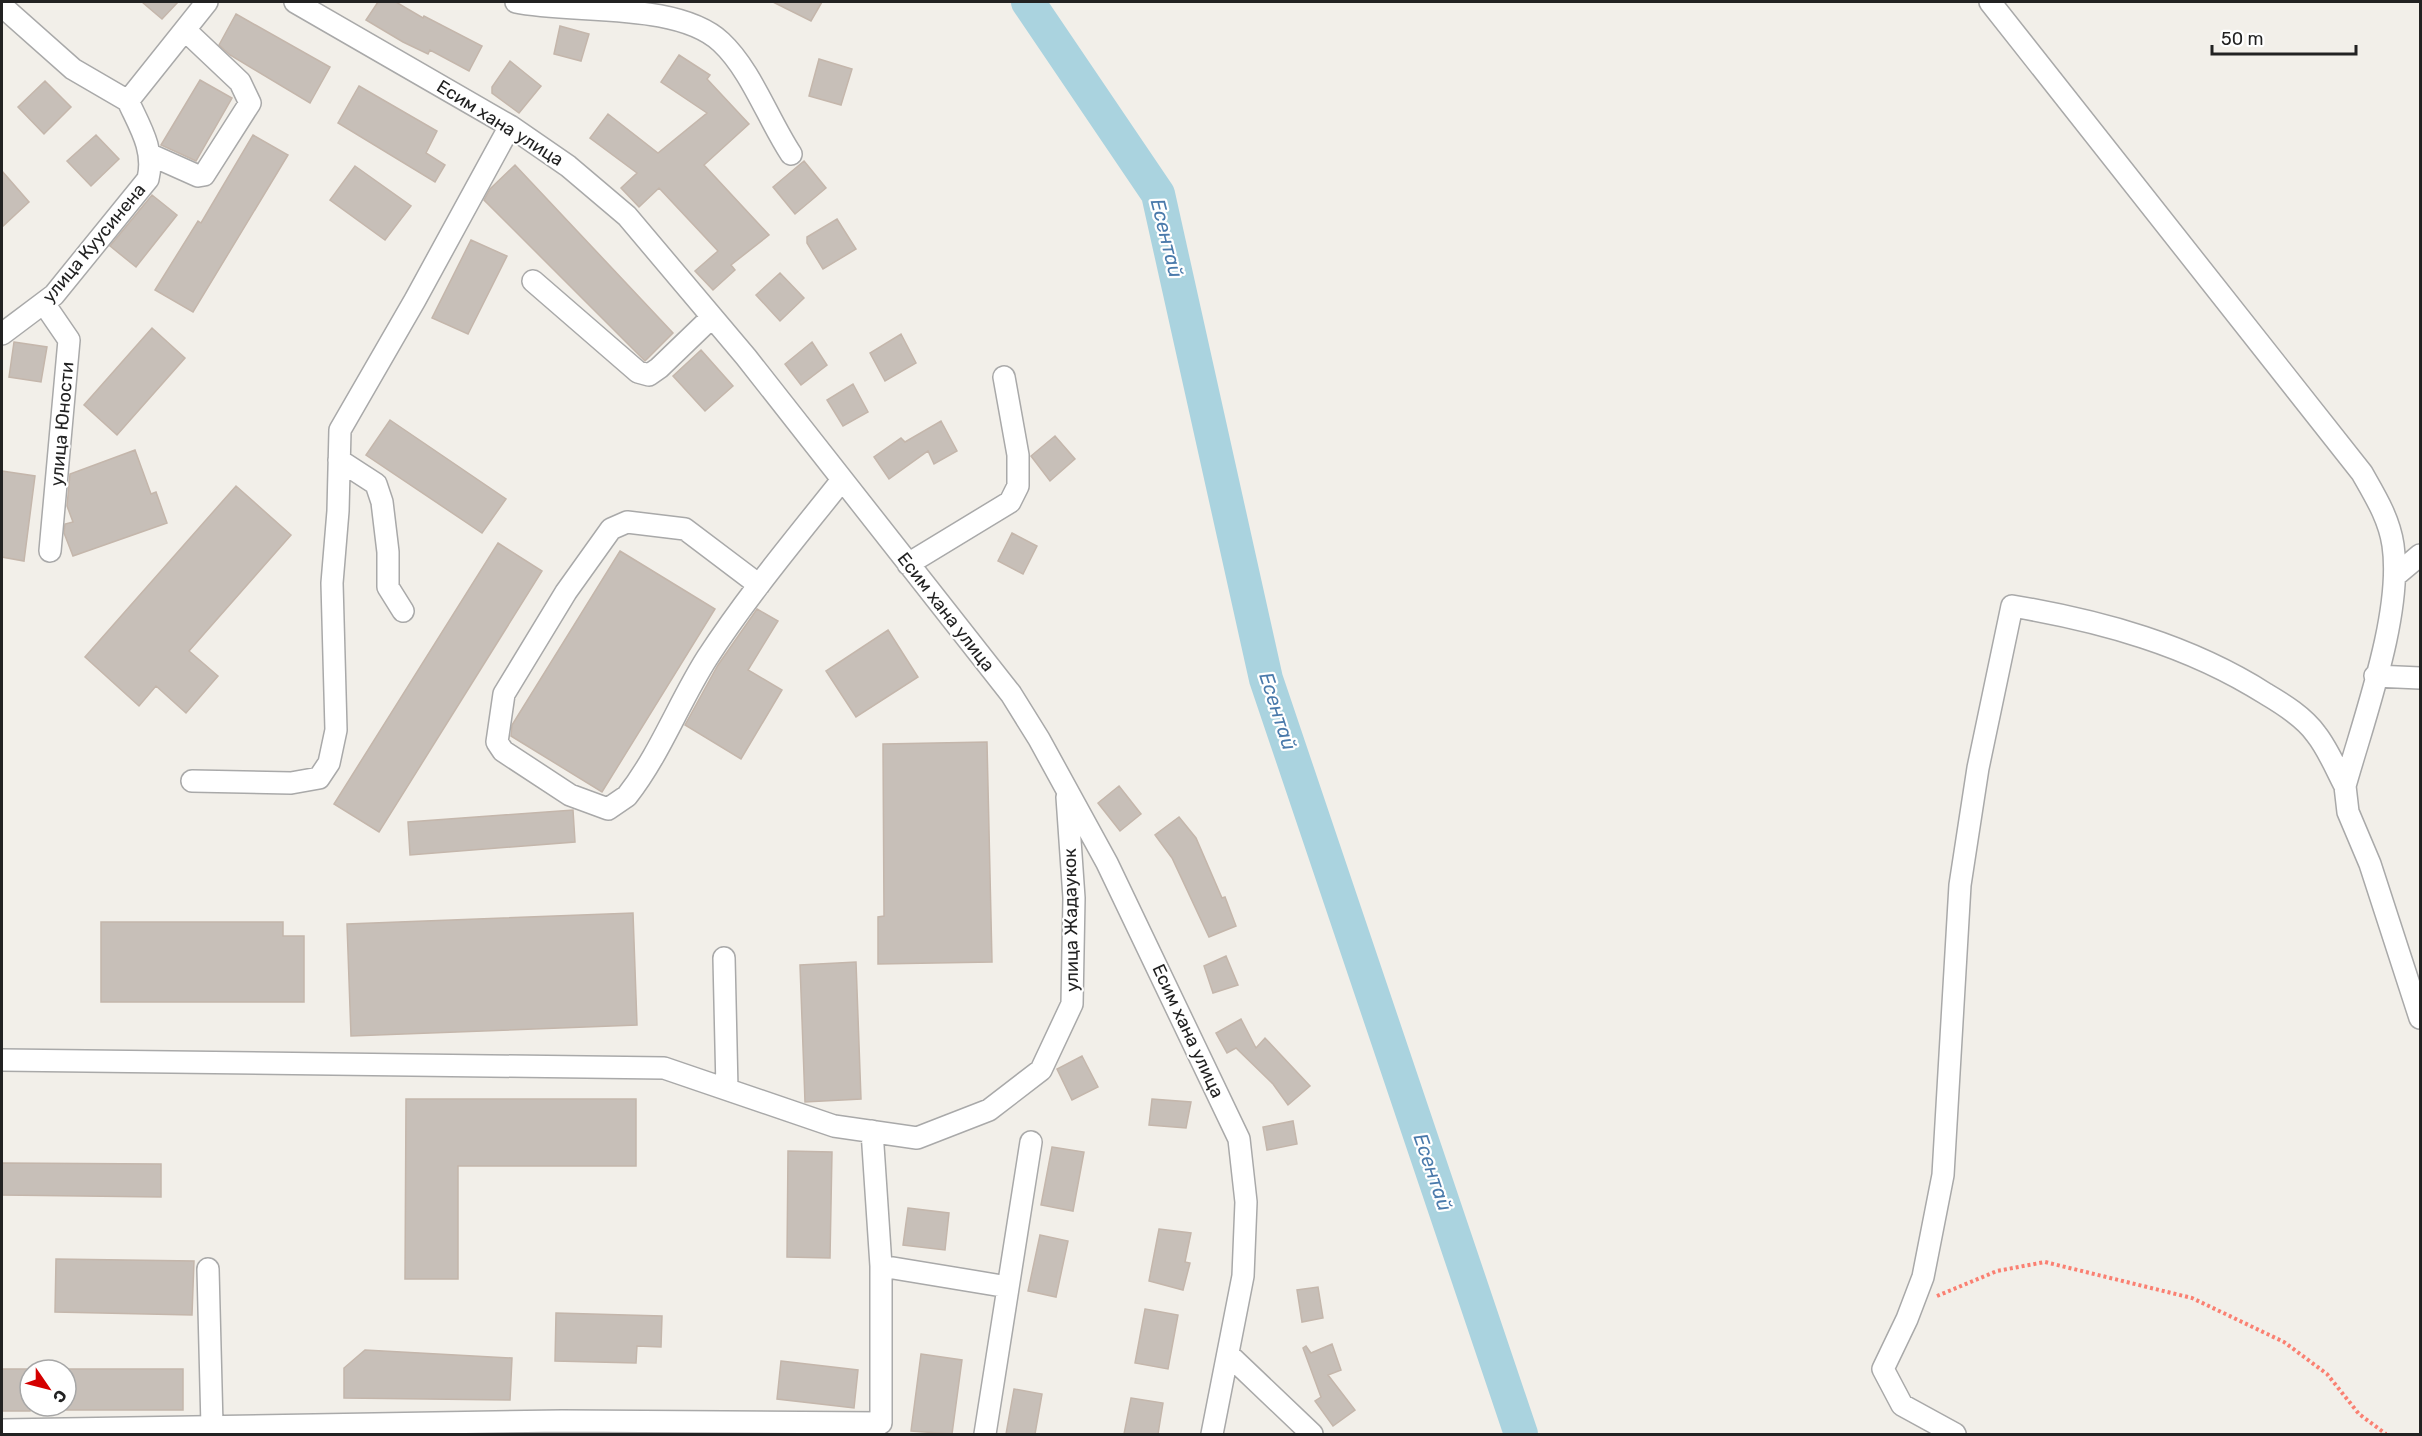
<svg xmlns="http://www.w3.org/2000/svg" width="2422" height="1436" viewBox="0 0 2422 1436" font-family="Rubik,sans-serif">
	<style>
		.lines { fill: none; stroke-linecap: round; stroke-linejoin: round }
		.river { stroke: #aad3df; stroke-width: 34 }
		.building { fill: #c7bfb8; stroke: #c4b6ab; stroke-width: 1.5 }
		.minor-casing { stroke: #a9a9a9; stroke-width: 24 }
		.path { stroke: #fa8072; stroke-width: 4; stroke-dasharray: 3 3; stroke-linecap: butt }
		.minor { stroke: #fff; stroke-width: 21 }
		.labels { text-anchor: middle; stroke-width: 4.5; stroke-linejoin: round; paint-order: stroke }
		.street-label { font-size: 18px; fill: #222; stroke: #fff }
		.water-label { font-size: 20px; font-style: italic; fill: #4a7aab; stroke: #fff }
	</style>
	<rect width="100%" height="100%" fill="#f2efe9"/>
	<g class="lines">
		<path class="river" d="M1028,2L1158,194L1266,679L1521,1434"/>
	</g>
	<path class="building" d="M142,2H178L162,19Z
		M378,2H396L423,18L424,16L482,46L469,71L430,50L428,54L403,42L366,20Z
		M773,2H822L811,21Z
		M236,14L330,67L310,103L230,55L219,45Z
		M560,26L589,34L581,61L554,54Z
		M679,55L710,75L707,79L749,124L704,165L769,235L731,265L735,270L713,290L695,271L718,251L659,188L639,207L621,188L637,173L590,138L608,114L658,153L707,113L661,82Z
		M819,59L852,69L841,105L809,96Z
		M510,61L541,86L519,113L492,93V87Z
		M200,80L232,98L196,161L161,145Z
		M45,81L71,107L44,134L18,107Z
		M359,86L437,131L426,153L445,165L435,182L338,123Z
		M96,135L119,159L91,186L67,161Z
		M253,135L288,155L193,312L155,290L198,221L201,223Z
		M804,161L826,188L795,214L773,187Z
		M515,165L673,333L645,361L484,200L490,189Z
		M355,166L411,206L385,240L330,200Z
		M2,171L29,202L2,227Z
		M152,195L177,215L136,267L110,246Z
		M837,219L856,249L823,269L807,243V237Z
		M471,240L507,256L468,334L432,318Z
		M780,273L804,298L780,321L756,295Z
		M152,328L185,358L117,435L84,405Z
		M901,334L916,363L885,381L870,353Z
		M14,342L47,347L41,382L9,377Z
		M812,342L827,365L801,385L785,364Z
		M701,350L733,386L705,411L673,376Z
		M853,384L868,412L843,426L827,400Z
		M390,420L506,499L482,533L366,455Z
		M941,421L957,451L934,464L928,451L889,479L874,457L901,438L905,442Z
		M1055,436L1075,459L1050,481L1031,456Z
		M135,450L151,494L156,492L167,523L73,556L64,533L65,524L73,522L67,506L70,474Z
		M2,471L35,476L24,561L2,557Z
		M236,486L291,535L189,651L218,676L186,713L156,686L139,706L85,657Z
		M1012,533L1037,546L1023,574L998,561Z
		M498,543L542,571L379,832L334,804Z
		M620,551L715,609L602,792L511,736L512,725Z
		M757,609L778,621L748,670L782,690L741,759L685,725L718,665Z
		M888,630L918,677L856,717L826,671Z
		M987,742L992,962L878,964V917L884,916L883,744Z
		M1119,786L1141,814L1120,831L1098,803Z
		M573,810L575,842L410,855L408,822Z
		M1179,817L1196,838L1222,898L1225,897L1236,926L1209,937L1172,858L1155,835Z
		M633,913L637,1025L351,1036L347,924Z
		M101,922H283V936H304V1002H101Z
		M1226,956L1238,985L1213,993L1204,966Z
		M856,962L861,1099L805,1102L800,965Z
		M1241,1019L1256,1048L1265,1038L1310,1086L1288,1105L1273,1084L1236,1048L1227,1053L1216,1033Z
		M1082,1056L1098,1087L1072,1100L1057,1069Z
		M406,1099H636V1166H458V1279H405Z
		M1152,1099L1191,1102L1186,1128L1149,1125Z
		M1293,1121L1297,1144L1267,1150L1263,1127Z
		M1052,1147L1084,1152L1073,1211L1041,1205Z
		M788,1151L832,1152L830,1258L787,1257Z
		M2,1163L161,1164V1197L2,1195Z
		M908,1208L949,1213L945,1250L903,1245Z
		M1159,1229L1191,1233L1185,1262L1190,1263L1183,1290L1149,1281Z
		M1040,1235L1068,1241L1056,1297L1028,1291Z
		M56,1259L194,1261L192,1315L55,1312Z
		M1318,1287L1323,1318L1302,1322L1297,1290Z
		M1145,1309L1178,1315L1168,1369L1135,1363Z
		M556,1313L662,1316L661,1347L637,1346L636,1363L555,1361Z
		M1332,1344L1341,1370L1328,1375L1355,1410L1333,1426L1315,1401L1321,1397L1303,1348L1306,1346L1311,1353Z
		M365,1350L512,1358L510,1400L344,1398V1368Z
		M921,1354L962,1360L952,1434L911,1431Z
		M781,1361L858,1370L854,1408L777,1399Z
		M2,1369H30V1411H2Z
		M66,1369H183V1410H66Z
		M1014,1389L1042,1394L1035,1434H1006Z
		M1131,1398L1163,1403L1158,1434H1124Z"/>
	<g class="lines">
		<defs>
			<path id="minor" d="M295,2L510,126L568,166L627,216L746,357L1011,694L1039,739L1107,863L1239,1139L1246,1202L1243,1276L1212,1434
				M516,2C572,14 677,1 721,42C751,70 768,119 791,154
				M1990,2L2362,473C2375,496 2389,518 2393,545C2403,613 2364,718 2345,786L2348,812L2370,864L2420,1018
				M2,6L73,69L128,101
				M151,155L198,176L204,175L250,103L240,82L185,30
				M533,281L638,372L649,375L659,368L712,317
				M45,305L69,340L50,551
				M2,334L54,295L148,179C155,150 140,127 128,101L207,2
				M339,460L376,484L382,502L388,552V587L403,611
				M908,564L1010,502L1018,486V455L1004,377
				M2395,576L2420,555
				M759,585L685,529L627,522L611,529L566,592L504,694L497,742L503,751L570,795L608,809L627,796C660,754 679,702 707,658C748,595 796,538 842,480
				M2375,676L2420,678
				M192,781L291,783L319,778L329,763L336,730L332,583L338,511L340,430L415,300L510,126
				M724,958L727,1089
				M2,1060L664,1068L834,1126L917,1138L989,1110L1041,1070L1072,1004L1074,898L1067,797
				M881,1266L1008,1287
				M208,1269L212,1426
				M1228,1354L1312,1434
				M2,1430L562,1421L881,1423V1266L872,1131
				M985,1434L1031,1142
				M1955,1434L1902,1405L1883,1369L1907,1319L1923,1277L1943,1175L1960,885L1978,768L2012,606C2101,621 2189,645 2266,694C2283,704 2304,717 2316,734C2328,749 2336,769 2345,786"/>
		</defs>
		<use href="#minor" class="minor-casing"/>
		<path class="path" d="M1937,1296L1997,1271L2045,1262L2192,1298L2284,1342L2327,1374L2359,1414L2386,1434"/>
		<use href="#minor" class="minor"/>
	</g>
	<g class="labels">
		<g class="street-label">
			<text transform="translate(500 123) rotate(32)" y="6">Есим хана улица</text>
			<text transform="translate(94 243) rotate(-50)" y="6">улица Куусинена</text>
			<text transform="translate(62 424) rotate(-85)" y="6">улица Юности</text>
			<text transform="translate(946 612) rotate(52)" y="6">Есим хана улица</text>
			<text transform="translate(1071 920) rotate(-91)" y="6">улица Жадаукок</text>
			<text transform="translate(1188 1031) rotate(65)" y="6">Есим хана улица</text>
		</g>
		<g class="water-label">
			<text transform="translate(1167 238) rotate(76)" y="7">Есентай</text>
			<text transform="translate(1278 711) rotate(72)" y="7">Есентай</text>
			<text transform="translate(1433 1172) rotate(71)" y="7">Есентай</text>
		</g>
	</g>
	<rect width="2422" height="1436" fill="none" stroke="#222222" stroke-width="6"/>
	<g transform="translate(48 1388) rotate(125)"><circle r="28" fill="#ffffff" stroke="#a7a7a7" stroke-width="1.5"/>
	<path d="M0-4.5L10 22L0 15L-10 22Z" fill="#d40000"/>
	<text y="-9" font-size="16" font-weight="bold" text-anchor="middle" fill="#222222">С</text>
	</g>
	<path d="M2212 45v9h144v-9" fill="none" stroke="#222222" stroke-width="3"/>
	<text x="2221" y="45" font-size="18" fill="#222222" stroke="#ffffff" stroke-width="4.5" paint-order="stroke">50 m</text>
</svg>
